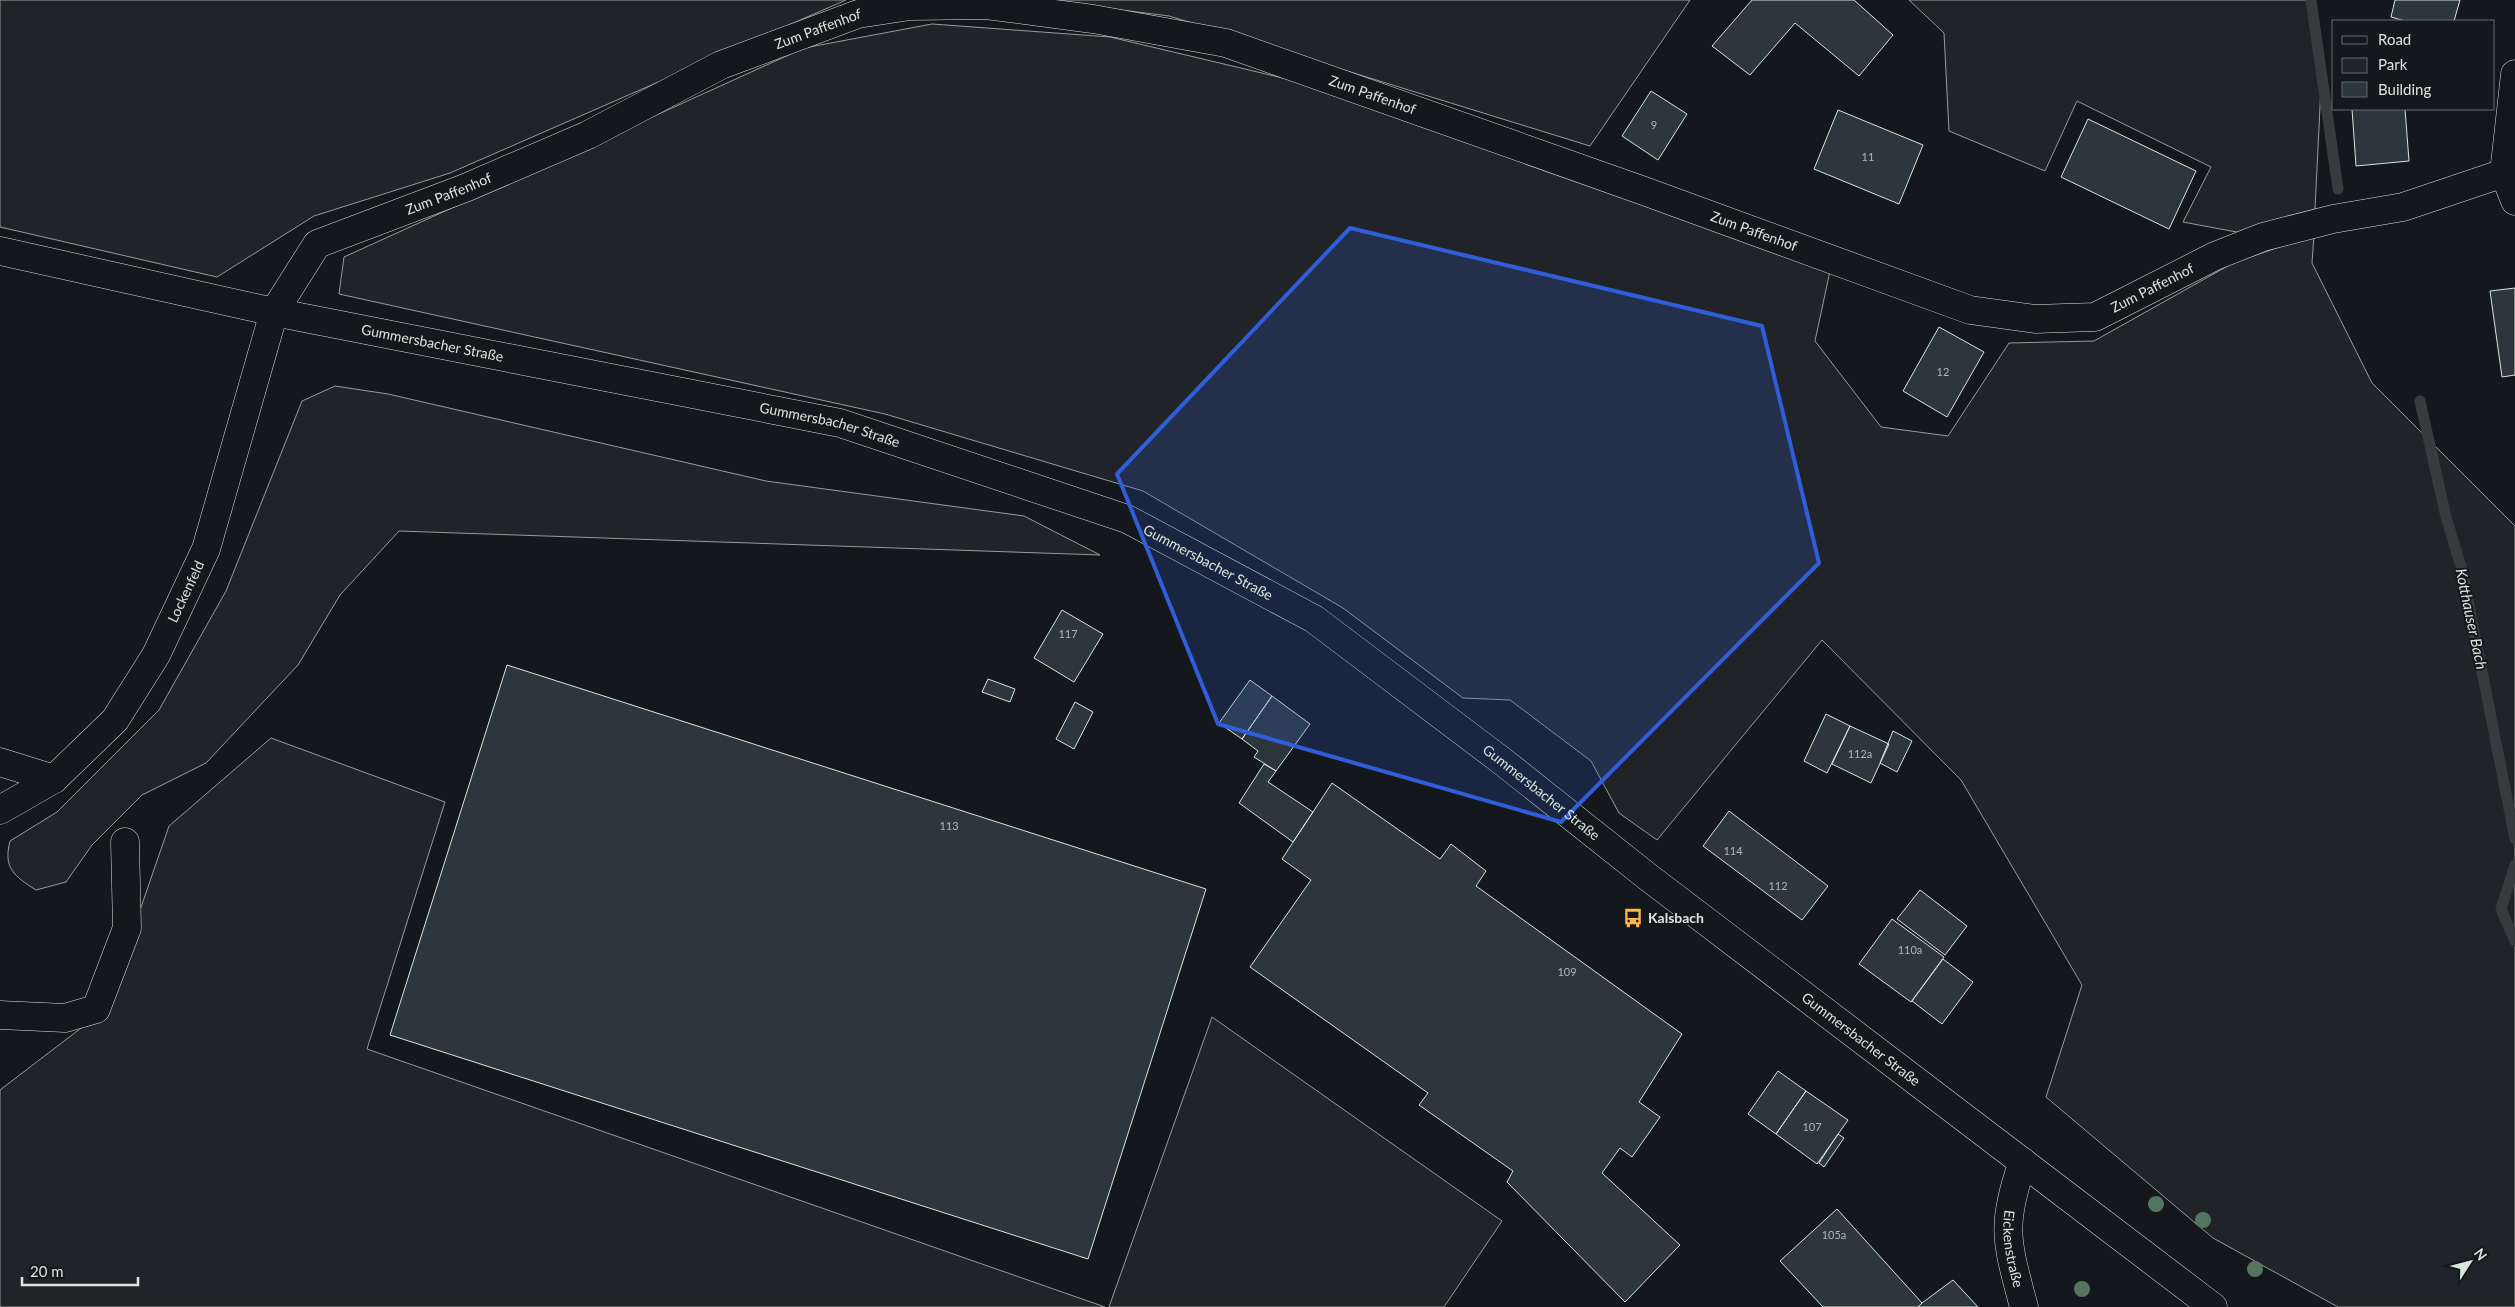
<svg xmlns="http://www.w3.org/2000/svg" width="2515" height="1307" viewBox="0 0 2515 1307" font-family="Lato,sans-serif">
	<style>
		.green { fill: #202428; stroke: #939e99 }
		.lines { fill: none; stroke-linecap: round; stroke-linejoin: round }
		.stream { stroke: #363b3e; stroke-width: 11 }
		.building { fill: #2c363c; stroke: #d8e6dc }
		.minor-casing { stroke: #d8e6dc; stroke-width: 29 }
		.major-casing { stroke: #d8e6dc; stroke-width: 29 }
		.minor { stroke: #14181c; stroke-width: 28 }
		.major { stroke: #14181c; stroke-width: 28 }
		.tree { fill: #55745f }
		.marked { fill: #305dd8; fill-opacity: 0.2; stroke: #305dd8; stroke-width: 4; stroke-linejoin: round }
		.labels { text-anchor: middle; stroke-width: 4; stroke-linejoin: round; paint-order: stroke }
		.number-label { font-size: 11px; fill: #adbab4 }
		.street-label { font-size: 14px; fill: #d8e6dc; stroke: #14181c }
		.poi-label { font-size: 14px; font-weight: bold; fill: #d8e6dc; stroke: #14181c; text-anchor: start }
		.water-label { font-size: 15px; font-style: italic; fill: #d8e6dc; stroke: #14181c }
	</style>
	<rect width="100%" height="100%" fill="#14181c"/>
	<path class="green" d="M0,0H846L450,173L314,216L217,277L0,227Z
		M1042,0H1690L1590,146L1169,16Z
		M1909,0H2315L2322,66L2315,209L2242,233L2183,222L2211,167L2077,101L2045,171L1949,131L1944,33Z
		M932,24L1110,37L1325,88L1830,271L1815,341L1881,427L1948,436L2009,343L2094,341L2233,263L2314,235L2312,263L2372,383L2515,526V1307H2338L2213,1238L2046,1097L2082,985L1961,780L1822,640L1657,840L1619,813L1591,761L1510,700L1463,698L1343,608L1143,491L885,414L339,294L344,257L804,48Z
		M335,386L388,394L766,481L1024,516L1100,555L399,531L340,595L298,665L206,763L142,795L92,845L66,882L36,890C14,876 3,868 10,841L57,812L159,710L226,591L302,401Z
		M271,738L445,802L367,1049L1105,1307H0V1090L106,1009L169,826Z
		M1212,1017L1502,1221L1444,1307H1109Z"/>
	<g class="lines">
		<path class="stream" d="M2311,0L2338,189
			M2420,401L2446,517L2462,570L2515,839
			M2515,865L2501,909L2515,941"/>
	</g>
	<path class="building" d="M1752,0H1854L1893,35L1859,76L1795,23L1750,75L1712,46Z
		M2395,0H2460L2454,21H2405L2391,17Z
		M1651,91L1687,114L1658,160L1622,136Z
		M2352,109H2405L2409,161L2356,166Z
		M1838,110L1923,145L1899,204L1814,169Z
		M2088,119L2196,171L2169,229L2061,177Z
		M2515,288V375L2502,377L2490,291Z
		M1939,327L1984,352L1947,417L1903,391Z
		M1062,610L1103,634L1074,682L1034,658Z
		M507,665L1206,889L1088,1259L390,1035Z
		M988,679L1015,689L1010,702L982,692Z
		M1250,680L1272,696L1242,739L1219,723Z
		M1272,696L1310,724L1276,771L1254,757L1258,751L1242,739Z
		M1075,702L1093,712L1074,749L1056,739Z
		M1826,714L1850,726L1827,773L1804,761Z
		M1850,726L1889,744L1871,783L1832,764Z
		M1893,731L1912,741L1897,772L1880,763Z
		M1264,764L1276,771L1268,782L1313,812L1293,842L1239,803Z
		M1332,783L1440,859L1451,844L1486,871L1476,886L1682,1034L1639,1102L1660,1117L1632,1157L1620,1148L1602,1173L1680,1245L1625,1302L1507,1182L1513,1171L1419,1105L1428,1093L1250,967L1311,880L1282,859Z
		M1729,811L1828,886L1802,920L1703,846Z
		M1920,890L1967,926L1945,955L1897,919Z
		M1892,919L1944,957L1911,1002L1859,964Z
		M1943,959L1973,982L1942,1024L1912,1001Z
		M1778,1071L1806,1091L1776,1134L1748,1114Z
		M1806,1091L1848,1120L1817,1164L1776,1134Z
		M1838,1134L1844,1138L1824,1167L1819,1163Z
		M1837,1209L1922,1303L1918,1307H1823L1780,1261Z
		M1953,1280L1978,1307H1918L1922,1303Z"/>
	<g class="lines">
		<defs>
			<g id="minor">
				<path d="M2515,74L2504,173L2515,201"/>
				<path d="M0,762L54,779"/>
				<path id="s1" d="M0,810L54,779L115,720L156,655L206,549L274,312L317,244L465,188L588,135L721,65L858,14L910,6L986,5L1093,19L1226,43L1644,191L1970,310L2035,319L2095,317L2215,256L2263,237L2333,219L2403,207L2504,173"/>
				<path d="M0,1015L65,1018L96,1009L127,928L125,842"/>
				<path id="s2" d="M2023,1162C2000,1226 2007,1243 2024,1307"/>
			</g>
			<g id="major">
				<path id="s3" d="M0,251L274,312L840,423L1127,519L1314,619L1502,761L1648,877L2213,1307"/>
			</g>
		</defs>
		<use href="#minor" class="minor-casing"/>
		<use href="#major" class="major-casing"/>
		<use href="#minor" class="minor"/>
		<use href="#major" class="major"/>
	</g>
	<g class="tree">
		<circle cx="2156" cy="1204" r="8"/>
		<circle cx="2203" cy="1220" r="8"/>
		<circle cx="2255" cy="1269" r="8"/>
		<circle cx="2082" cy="1289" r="8"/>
	</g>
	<path class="marked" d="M1350,228L1762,326L1819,563L1561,822L1218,724L1117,474Z"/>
	<defs>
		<symbol id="bus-bare" viewBox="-9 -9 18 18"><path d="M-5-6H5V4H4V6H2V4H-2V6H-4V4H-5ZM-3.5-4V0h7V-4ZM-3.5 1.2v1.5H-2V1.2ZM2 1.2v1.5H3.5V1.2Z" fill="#ffb74d" stroke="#14181c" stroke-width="2.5" paint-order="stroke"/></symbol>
	</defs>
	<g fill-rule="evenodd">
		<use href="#bus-bare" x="1619" y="904" width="28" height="28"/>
	</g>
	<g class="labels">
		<g class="number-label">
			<text x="1654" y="129">9</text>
			<text x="1868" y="161">11</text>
			<text x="1943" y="376">12</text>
			<text x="1068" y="638">117</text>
			<text x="1860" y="758">112a</text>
			<text x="949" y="830">113</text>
			<text x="1733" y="855">114</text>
			<text x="1778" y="890">112</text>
			<text x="1910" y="954">110a</text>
			<text x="1567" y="976">109</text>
			<text x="1812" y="1131">107</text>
			<text x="1834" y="1239">105a</text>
		</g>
		<g class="street-label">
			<text dy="5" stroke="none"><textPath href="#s1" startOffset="1214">Zum Paffenhof</textPath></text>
			<text dy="5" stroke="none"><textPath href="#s1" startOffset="1784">Zum Paffenhof</textPath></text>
			<text dy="5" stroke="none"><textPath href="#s1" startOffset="809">Zum Paffenhof</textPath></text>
			<text dy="5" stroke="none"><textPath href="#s1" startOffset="2189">Zum Paffenhof</textPath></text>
			<text dy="5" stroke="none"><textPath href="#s1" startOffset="2609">Zum Paffenhof</textPath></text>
			<text dy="5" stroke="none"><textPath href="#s3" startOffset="442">Gummersbacher Straße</textPath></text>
			<text dy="5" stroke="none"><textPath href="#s3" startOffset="848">Gummersbacher Straße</textPath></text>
			<text dy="5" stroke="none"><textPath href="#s3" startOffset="1252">Gummersbacher Straße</textPath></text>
			<text dy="5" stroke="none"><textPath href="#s1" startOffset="294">Lockenfeld</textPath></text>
			<text dy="5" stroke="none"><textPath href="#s3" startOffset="1658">Gummersbacher Straße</textPath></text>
			<text dy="5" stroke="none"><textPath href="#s3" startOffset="2062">Gummersbacher Straße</textPath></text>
			<text dy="5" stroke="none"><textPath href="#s2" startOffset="89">Eickenstraße</textPath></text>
		</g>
		<g class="poi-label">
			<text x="1648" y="923">Kalsbach</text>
		</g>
		<g class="water-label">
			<text transform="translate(2471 619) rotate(78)" y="5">Kotthauser Bach</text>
		</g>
	</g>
	<rect x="2332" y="20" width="162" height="90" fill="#14181c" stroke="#626a69"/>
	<rect x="2342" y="36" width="25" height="8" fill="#14181c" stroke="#626a69"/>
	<text x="2378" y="45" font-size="15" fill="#d8e6dc">Road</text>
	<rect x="2342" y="58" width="25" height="15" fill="#202428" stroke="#626a69"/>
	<text x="2378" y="70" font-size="15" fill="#d8e6dc">Park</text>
	<rect x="2342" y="82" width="25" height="15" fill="#2c363c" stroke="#626a69"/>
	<text x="2378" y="95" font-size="15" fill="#d8e6dc">Building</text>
	<g transform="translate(2470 1262) rotate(54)" stroke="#14181c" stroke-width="4" paint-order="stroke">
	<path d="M0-4L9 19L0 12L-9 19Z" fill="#d8e6dc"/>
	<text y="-8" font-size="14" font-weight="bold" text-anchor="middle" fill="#d8e6dc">N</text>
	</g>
	<path d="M22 1277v8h116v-8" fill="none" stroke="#d8e6dc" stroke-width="2.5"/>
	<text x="30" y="1277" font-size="15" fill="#d8e6dc" stroke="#14181c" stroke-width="4" paint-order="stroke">20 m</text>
</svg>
